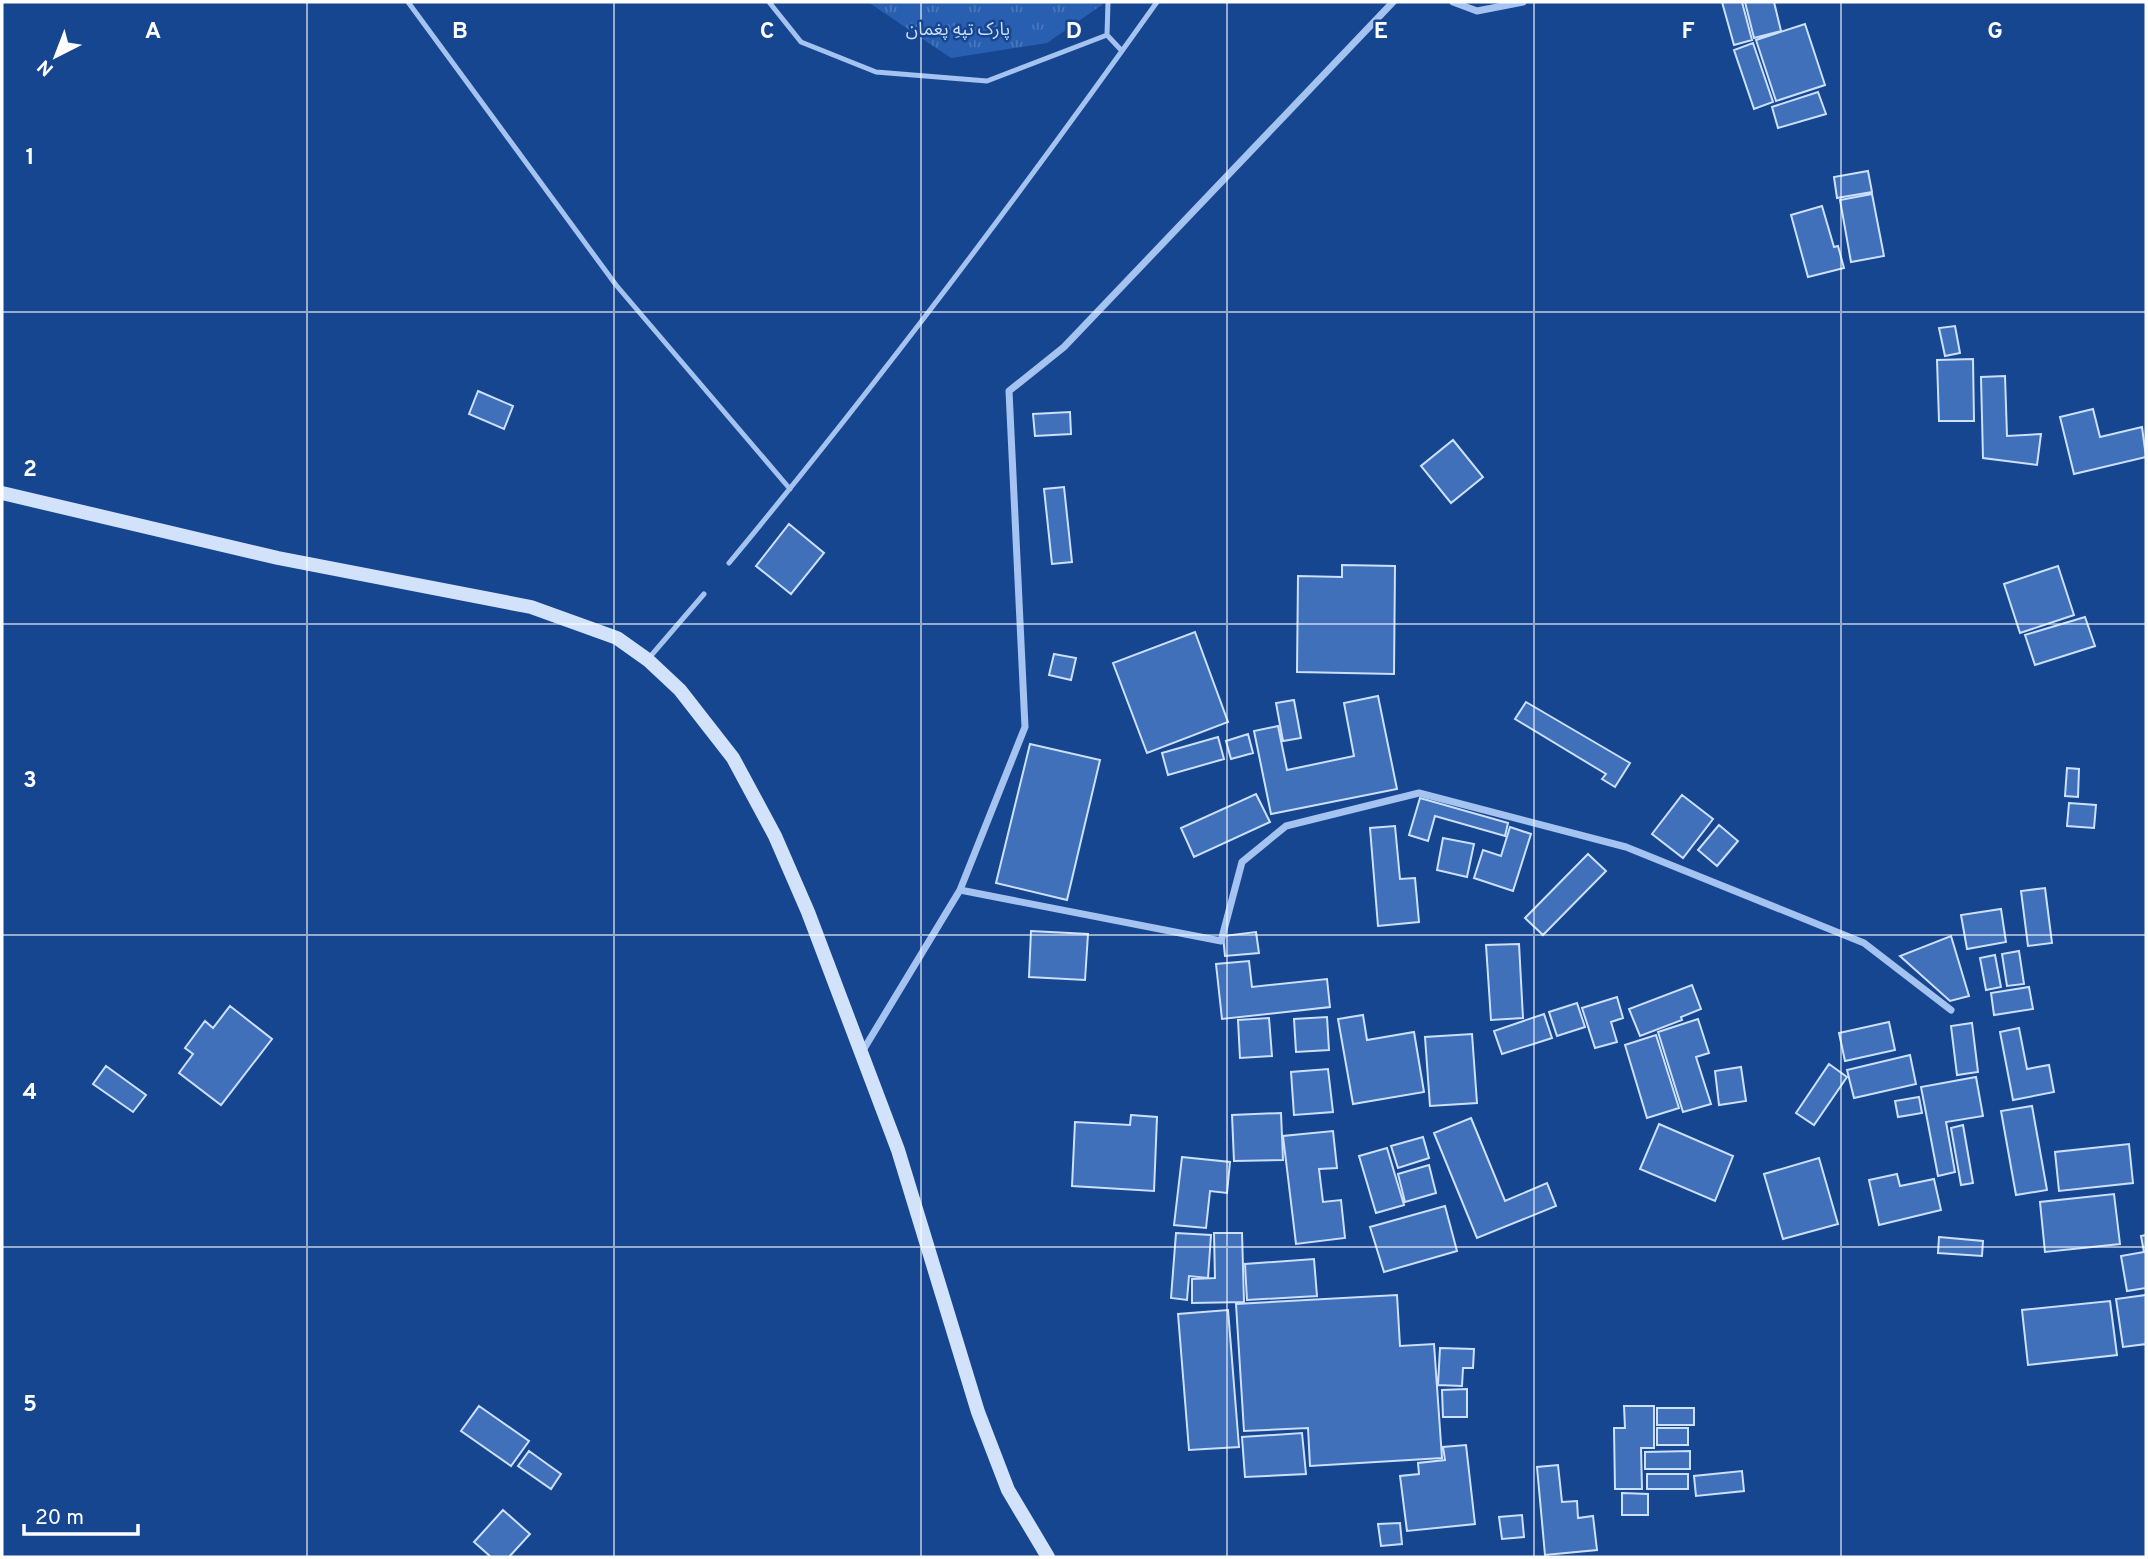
<svg xmlns="http://www.w3.org/2000/svg" width="2148" height="1559" viewBox="0 0 2148 1559" font-family="Overpass,'Noto Sans Arabic',sans-serif">
	<style>
		.grass { fill: url(#grass-tufts) }
		.building { fill: #3f70b9; stroke: #ccdffb; stroke-width: 2 }
		.lines { fill: none; stroke-linecap: round; stroke-linejoin: round }
		.lane { stroke: #a5c3f0; stroke-width: 5 }
		.street { stroke: #a5c3f0; stroke-width: 7 }
		.secondary { stroke: #d3e2fb; stroke-width: 14 }
		.grid { fill: none; stroke: #fff; stroke-width: 2; stroke-opacity: 0.55 }
		.labels { text-anchor: middle; stroke-width: 5; stroke-linejoin: round; paint-order: stroke }
		.park-label { font-size: 18px; fill: #ccdffb; stroke: #174691 }
		.grid-label { font-size: 23px; text-anchor: middle; font-weight: bold; fill: #fff; stroke: #174691; stroke-width: 5; stroke-linejoin: round; paint-order: stroke }
	</style>
	<defs>
		<pattern id="grass-tufts" width="24" height="20" patternUnits="userSpaceOnUse" patternTransform="scale(1.75)"><rect width="24" height="20" fill="#295fb0"/><path d="M3 7l-1-3M5 7V3M7 7l1-3M15 17l-1-3M17 17v-4M19 17l1-3" fill="none" stroke="#4977bc"/></pattern>
	</defs>
	<rect width="100%" height="100%" fill="#174691"/>
	<path class="grass" d="M868,2H1106L1047,43L951,58Z"/>
	<path class="building" d="M1722,2H1742L1752,40L1734,45Z
		M1745,2H1774L1781,31L1754,38Z
		M1805,24L1825,85L1776,101L1756,40Z
		M1753,43L1773,102L1754,109L1734,50Z
		M1818,92L1826,114L1778,128L1772,107Z
		M1868,171L1872,192L1837,198L1834,177Z
		M1872,194L1884,256L1851,262L1840,200Z
		M1822,206L1834,247L1838,246L1844,268L1808,277L1791,215Z
		M1955,326L1960,353L1945,356L1939,328Z
		M1973,359L1974,421H1939L1937,360Z
		M2005,376L2007,436L2041,434L2037,465L1983,458L1981,377Z
		M478,391L513,406L504,429L469,414Z
		M2093,409L2100,437L2142,427L2146,457L2074,474L2060,417Z
		M1070,412L1071,434L1035,436L1033,414Z
		M1453,440L1483,477L1451,503L1421,466Z
		M1064,487L1072,562L1052,564L1044,489Z
		M789,524L824,553L791,594L756,566Z
		M1342,565L1395,566L1394,674L1297,672L1298,576L1342,577Z
		M2058,566L2074,615L2020,633L2004,584Z
		M2085,617L2095,646L2035,665L2025,635Z
		M1195,632L1228,722L1147,753L1113,663Z
		M1054,654L1076,658L1071,680L1049,675Z
		M1378,696L1397,789L1271,814L1254,731L1278,726L1287,770L1354,756L1344,703Z
		M1294,700L1301,738L1283,741L1276,703Z
		M1526,702L1630,763L1615,787L1602,779L1606,774L1515,719Z
		M1248,734L1253,753L1231,759L1226,741Z
		M1218,737L1224,759L1168,775L1162,753Z
		M1030,744L1100,760L1067,900L996,883Z
		M2067,768L2079,769L2078,797L2065,796Z
		M1256,794L1270,822L1194,857L1181,828Z
		M1682,795L1713,819L1683,858L1652,834Z
		M1420,798L1508,823L1505,836L1435,816L1428,841L1409,835Z
		M2069,803L2096,805L2094,828L2067,826Z
		M1719,825L1738,841L1717,866L1698,850Z
		M1395,826L1400,879L1415,878L1419,922L1378,926L1370,828Z
		M1510,827L1531,834L1513,891L1474,878L1483,850L1501,856Z
		M1443,838L1474,844L1467,877L1437,870Z
		M1588,854L1606,871L1543,935L1525,918Z
		M2045,888L2052,943L2028,946L2021,891Z
		M2001,909L2006,942L1967,949L1961,915Z
		M1031,931L1088,934L1085,980L1029,977Z
		M1256,932L1259,953L1225,956L1223,936Z
		M1951,936L1969,996L1950,1001L1900,956Z
		M1519,944L1523,1018L1491,1020L1486,945Z
		M2019,951L2024,984L2007,986L2002,954Z
		M1995,955L2001,987L1986,990L1980,958Z
		M1249,961L1252,987L1327,979L1330,1007L1222,1019L1216,964Z
		M1692,985L1701,1009L1681,1017L1682,1020L1640,1036L1629,1009Z
		M2029,987L2033,1009L1994,1015L1991,993Z
		M1617,997L1623,1018L1611,1022L1617,1042L1595,1048L1582,1008Z
		M1577,1003L1585,1027L1557,1036L1549,1012Z
		M230,1006L272,1039L221,1105L179,1073L193,1054L185,1048L205,1021L213,1028Z
		M1544,1014L1552,1038L1502,1054L1494,1031Z
		M1363,1015L1367,1040L1414,1032L1424,1092L1353,1104L1338,1019Z
		M1327,1017L1329,1050L1296,1052L1294,1019Z
		M1269,1018L1272,1056L1240,1058L1238,1020Z
		M1698,1019L1709,1053L1696,1057L1711,1104L1683,1112L1658,1032Z
		M1889,1022L1895,1050L1845,1061L1839,1033Z
		M1972,1023L1978,1072L1957,1075L1951,1026Z
		M2019,1028L2027,1069L2049,1065L2054,1092L2013,1100L2000,1032Z
		M1472,1034L1477,1103L1430,1106L1425,1037Z
		M1656,1035L1679,1108L1647,1118L1625,1045Z
		M1910,1055L1916,1084L1854,1098L1847,1070Z
		M1829,1064L1847,1077L1814,1125L1796,1113Z
		M106,1066L146,1095L133,1112L93,1084Z
		M1741,1067L1746,1101L1719,1105L1715,1071Z
		M1328,1069L1333,1112L1294,1115L1291,1072Z
		M1976,1077L1983,1116L1946,1122L1955,1172L1938,1176L1921,1087Z
		M1919,1097L1922,1113L1898,1117L1895,1101Z
		M2032,1106L2047,1190L2016,1195L2001,1111Z
		M1281,1113L1283,1160L1234,1161L1232,1115Z
		M1131,1115L1157,1117L1154,1191L1072,1186L1075,1122L1130,1125Z
		M1471,1118L1505,1201L1547,1183L1556,1206L1477,1238L1434,1133Z
		M1659,1124L1733,1156L1715,1201L1640,1169Z
		M1963,1125L1973,1183L1961,1185L1951,1128Z
		M1333,1131L1337,1168L1319,1169L1323,1202L1341,1200L1345,1238L1296,1244L1283,1136Z
		M1423,1137L1429,1158L1398,1168L1391,1146Z
		M2129,1144L2133,1183L2059,1191L2055,1152Z
		M1387,1148L1404,1205L1376,1213L1359,1156Z
		M1182,1157L1230,1162L1227,1193L1210,1191L1206,1228L1174,1225Z
		M1819,1158L1838,1224L1783,1239L1764,1174Z
		M1429,1165L1436,1193L1405,1202L1398,1174Z
		M1897,1174L1900,1186L1934,1179L1941,1210L1879,1225L1869,1180Z
		M2114,1194L2120,1244L2045,1252L2040,1202Z
		M1445,1206L1457,1251L1384,1272L1370,1227Z
		M1176,1233L1211,1235L1208,1278L1189,1276L1187,1300L1171,1298Z
		M1214,1233H1242L1244,1302L1192,1303V1279L1215,1278Z
		M2146,1235V1288L2127,1291L2121,1256L2144,1252L2141,1236Z
		M1939,1237L1983,1241L1982,1256L1938,1253Z
		M1314,1259L1317,1296L1247,1300L1245,1264Z
		M1397,1295L1400,1346L1434,1344L1442,1458L1310,1466L1308,1428L1244,1431L1236,1304Z
		M2146,1295V1344L2123,1347L2116,1299Z
		M2110,1301L2117,1355L2028,1365L2022,1310Z
		M1228,1310L1239,1447L1189,1450L1178,1314Z
		M1440,1348L1474,1349L1473,1368H1463L1462,1386L1438,1385Z
		M1467,1389V1417H1443L1442,1390Z
		M479,1406L529,1441L511,1466L461,1431Z
		M1624,1406H1654V1448H1641L1642,1489H1615L1614,1428H1625Z
		M1657,1408H1694V1425H1657Z
		M1657,1428H1688V1445H1657Z
		M1302,1433L1306,1474L1245,1477L1242,1437Z
		M1466,1445L1475,1524L1407,1531L1400,1476L1419,1474L1418,1463L1445,1460L1443,1447Z
		M529,1451L561,1474L551,1489L518,1466Z
		M1690,1451V1469H1645V1452Z
		M1558,1465L1562,1502L1577,1501L1578,1518L1593,1516L1597,1550L1545,1555L1537,1467Z
		M1742,1471L1744,1491L1696,1496L1694,1476Z
		M1647,1474H1688V1489H1647Z
		M1622,1493L1648,1494V1515H1622Z
		M503,1510L530,1534L509,1557H491L474,1542Z
		M1522,1515L1524,1537L1502,1539L1499,1517Z
		M1400,1523L1402,1544L1381,1546L1378,1524Z"/>
	<g class="lines">
		<path class="lane" d="M408,2L616,285L790,489
			M769,2L801,42L876,72L987,81L1107,35
			M1108,2L1107,35L1122,51
			M729,563C879,382 1021,193 1157,2
			M649,658L704,594"/>
		<path class="street" d="M1453,2L1477,11L1523,2
			M960,890L1221,941L1242,862L1286,826L1419,793L1626,847L1864,943L1951,1010
			M862,1052L960,890L1025,727L1009,391L1064,347L1393,2"/>
		<path class="secondary" d="M2,493L278,558L531,607L617,638L648,660L680,690L733,758L775,836L808,912L898,1150L978,1412L1008,1490L1048,1557"/>
	</g>
	<path class="grid" d="M307,2V1557M614,2V1557M921,2V1557M1227,2V1557M1534,2V1557M1841,2V1557M2,312H2146M2,624H2146M2,935H2146M2,1247H2146"/>
	<g class="labels">
		<g class="park-label">
			<text x="958" y="35">پارک تپهِ پغمان</text>
		</g>
	</g>
	<g class="grid-label">
		<text x="153" y="38">A</text>
		<text x="460" y="38">B</text>
		<text x="767" y="38">C</text>
		<text x="1074" y="38">D</text>
		<text x="1381" y="38">E</text>
		<text x="1688" y="38">F</text>
		<text x="1995" y="38">G</text>
		<text x="30" y="164">1</text>
		<text x="30" y="476">2</text>
		<text x="30" y="787">3</text>
		<text x="30" y="1099">4</text>
		<text x="30" y="1411">5</text>
	</g>
	<rect width="2148" height="1559" fill="none" stroke="#ffffff" stroke-width="7"/>
	<g transform="translate(56 56) rotate(222)" stroke="#174691" stroke-width="5" paint-order="stroke">
	<path d="M0-5L12 26L0 18L-12 26Z" fill="#ffffff"/>
	<text y="-10" font-size="19" font-weight="bold" text-anchor="middle" fill="#ffffff">N</text>
	</g>
	<path d="M24 1524v10h114v-10" fill="none" stroke="#ffffff" stroke-width="3.5"/>
	<text x="35" y="1524" font-size="21" fill="#ffffff" stroke="#174691" stroke-width="5" paint-order="stroke">20 m</text>
</svg>
